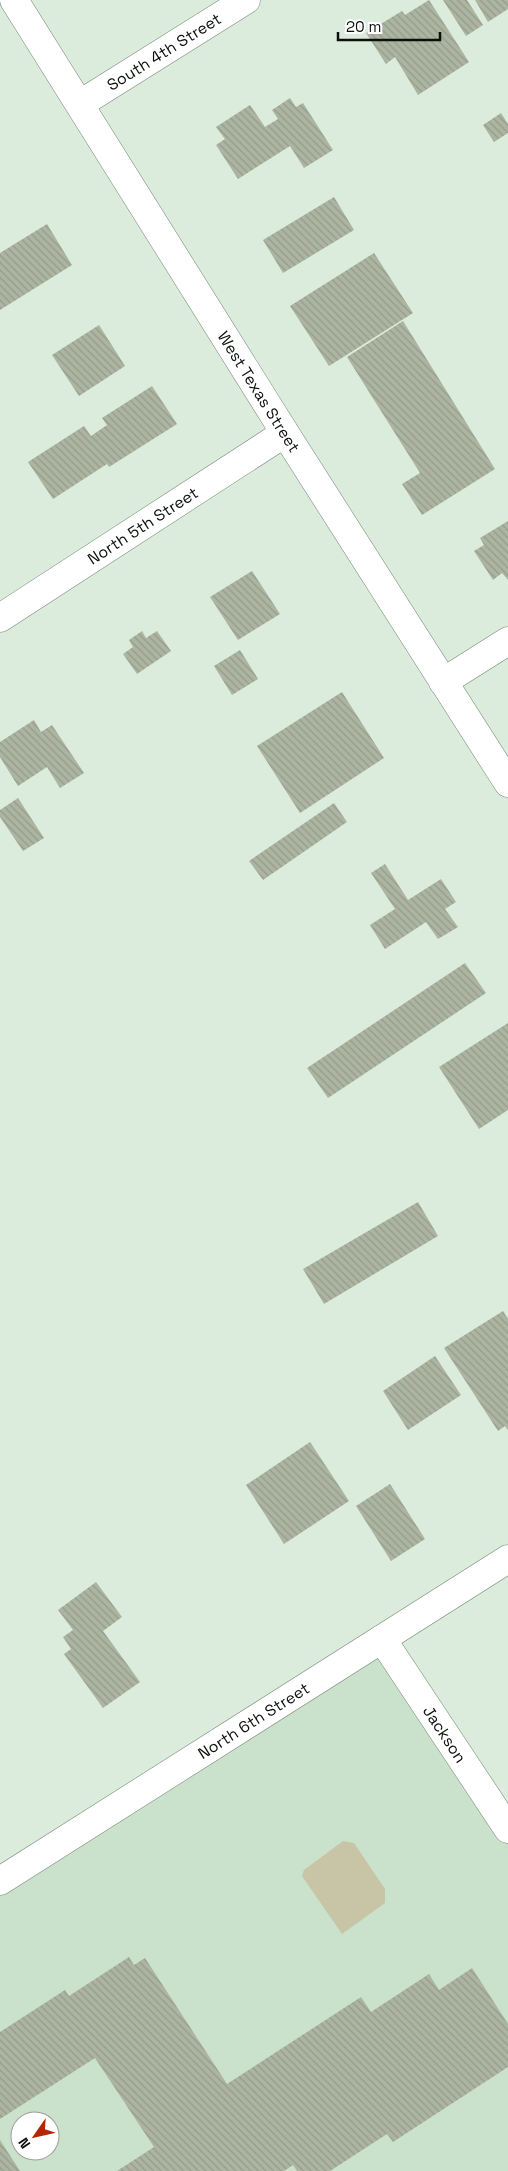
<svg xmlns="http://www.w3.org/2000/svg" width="508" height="2171" viewBox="0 0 508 2171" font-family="'Space Grotesk',sans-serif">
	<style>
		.built { fill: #cae1cc; fill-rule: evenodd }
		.green { fill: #c8c5a7 }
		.building { fill: url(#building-back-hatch) }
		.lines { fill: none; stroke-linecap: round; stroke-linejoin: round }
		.street-casing { stroke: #79887a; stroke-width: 29 }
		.secondary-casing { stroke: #79887a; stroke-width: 29 }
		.street { stroke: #fff; stroke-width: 28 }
		.secondary { stroke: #fff; stroke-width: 28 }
		.labels { text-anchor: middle; stroke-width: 5; stroke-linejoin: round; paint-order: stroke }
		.street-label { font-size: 16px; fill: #0b100b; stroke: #fff }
	</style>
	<defs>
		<pattern id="building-back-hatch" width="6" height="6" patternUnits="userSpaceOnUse" patternTransform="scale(1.25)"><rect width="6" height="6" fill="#adb5a2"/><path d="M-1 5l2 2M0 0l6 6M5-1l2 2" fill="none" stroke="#949b8a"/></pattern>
	</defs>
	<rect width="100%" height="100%" fill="#dbecdc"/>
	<path class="built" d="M382,1639L508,1829V2171H0V1881ZM20,2121H50V2151H20Z"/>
	<path class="green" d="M343,1841L354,1843L385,1889V1903L342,1934L302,1876L304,1870Z"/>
	<path class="building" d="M429,0L469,62L418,95L395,57L386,64L366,33L402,11L405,15Z
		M443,0H467L483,25L466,36Z
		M475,0H508V9L488,22Z
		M290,98L296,107L303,103L333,150L304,168L290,146L238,179L216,145L225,139L216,127L250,105L265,127L278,119L272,110Z
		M501,113L508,124V133L494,142L483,125Z
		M334,197L354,230L283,273L263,240Z
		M47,224L72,265L0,310V253Z
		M374,253L413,313L329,366L290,306Z
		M403,321L495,469L422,515L402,484L420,473L347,357Z
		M99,325L125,366L79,396L52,355Z
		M152,386L177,424L109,467L107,464L53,499L28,462L84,426L91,436L107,425L102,418Z
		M508,521V580L502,573L493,580L474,551L484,545L480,538Z
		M252,571L280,614L238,640L210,597Z
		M142,631L146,638L157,631L171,651L137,674L123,654L133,647L129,640Z
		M240,650L258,679L232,695L214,666Z
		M342,692L384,758L300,813L257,746Z
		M34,720L41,732L52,725L84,773L60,788L47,767L18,786L0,757V742Z
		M18,798L44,838L23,851L0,817V810Z
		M334,803L347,822L263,880L249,861Z
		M385,864L408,900L441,879L456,902L445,909L458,927L438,939L426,922L385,949L370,925L395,909L371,873Z
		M465,963L486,993L328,1098L307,1068Z
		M508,1023V1110L479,1129L439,1067Z
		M418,1202L438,1236L324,1304L303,1269Z
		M503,1311L508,1319V1430L505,1426L498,1431L444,1348Z
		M435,1356L461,1395L408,1430L383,1391Z
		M310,1442L349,1501L284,1544L246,1485Z
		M390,1484L425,1539L391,1561L356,1506Z
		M96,1582L122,1617L103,1631L140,1682L103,1708L64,1654L71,1649L63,1637L73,1630L58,1610Z
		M129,1957L134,1965L145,1958L227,2084L361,1997L371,2012L429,1974L439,1990L472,1968L508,2024V2067L393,2142L387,2134L330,2171H297L293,2165L284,2171H117L154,2147L95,2058L0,2119V2032L65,1990L69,1996Z
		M0,2140L20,2171H0Z"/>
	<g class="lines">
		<defs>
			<g id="street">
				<path id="s1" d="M80,104L246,0"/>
				<path id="s2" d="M0,618L285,433"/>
				<path d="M443,682L508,641"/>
				<path id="s3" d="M382,1639L508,1829"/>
			</g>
			<g id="secondary">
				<path id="s4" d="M14,0L285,433L508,783"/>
				<path id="s5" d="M0,1881L508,1559"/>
			</g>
		</defs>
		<use href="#street" class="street-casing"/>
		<use href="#secondary" class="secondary-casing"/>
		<use href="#street" class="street"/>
		<use href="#secondary" class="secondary"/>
	</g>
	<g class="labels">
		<g class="street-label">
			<text dy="6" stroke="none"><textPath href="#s1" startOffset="99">South 4th Street</textPath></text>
			<text dy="6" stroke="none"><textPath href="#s4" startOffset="462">West Texas Street</textPath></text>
			<text dy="6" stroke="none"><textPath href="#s2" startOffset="170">North 5th Street</textPath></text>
			<text dy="6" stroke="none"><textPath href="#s5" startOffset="300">North 6th Street</textPath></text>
			<text dy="6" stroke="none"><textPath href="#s3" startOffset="114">Jackson</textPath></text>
		</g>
	</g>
	<g transform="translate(35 2136) rotate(236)"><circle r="24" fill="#ffffff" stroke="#9d9f9d"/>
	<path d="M0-4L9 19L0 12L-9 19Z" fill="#b32702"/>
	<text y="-8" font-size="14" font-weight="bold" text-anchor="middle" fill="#0b100b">N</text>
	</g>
	<path d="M338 32v8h102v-8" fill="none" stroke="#0b100b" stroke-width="2.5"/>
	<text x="346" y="32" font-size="15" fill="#0b100b" stroke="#ffffff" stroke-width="4" paint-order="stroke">20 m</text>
</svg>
